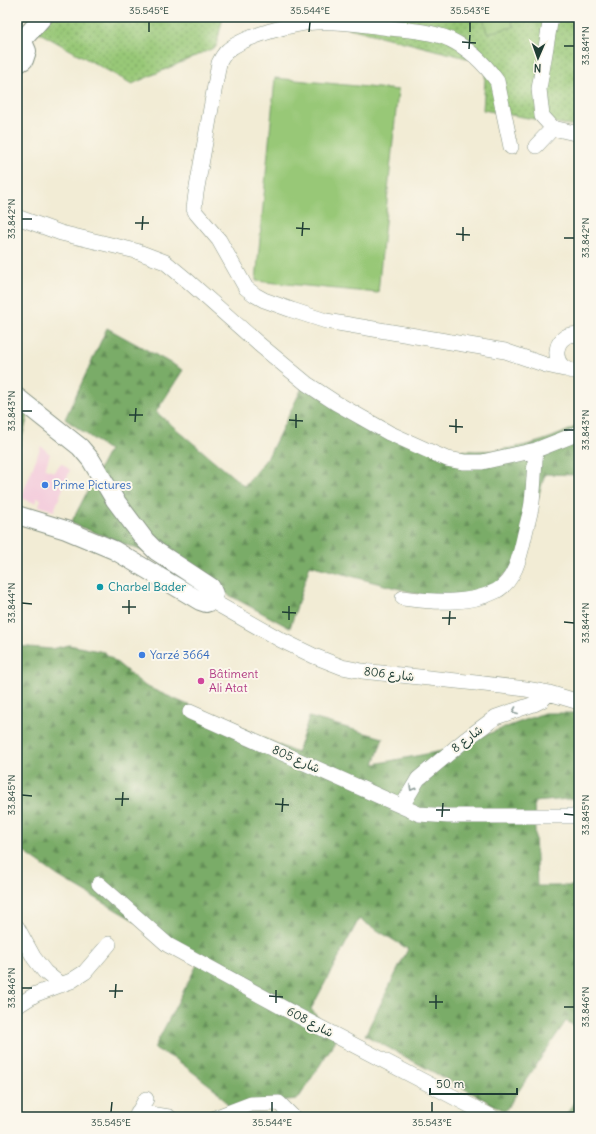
<svg xmlns="http://www.w3.org/2000/svg" width="596" height="1134" viewBox="0 0 596 1134" font-family="Delius,'Playpen Sans Arabic',sans-serif">
	<style>
		.built { fill: #f4cfdd }
		.green { fill: url(#green-dots); stroke: #5c8256 }
		.forest { fill: url(#forest-firs); stroke: #4c744e }
		.pitch { fill: #98c877; stroke: #5c8256 }
		.lines { fill: none; stroke-linecap: round; stroke-linejoin: round }
		.minor-casing { stroke: #889484; stroke-width: 16 }
		.major-casing { stroke: #889484; stroke-width: 20 }
		.minor { stroke: #fff; stroke-width: 15 }
		.major { stroke: #fff; stroke-width: 18 }
		.oneway { stroke: #8f9e9a }
		.ticks { fill: none; stroke: #1f3d34; stroke-width: 1.5 }
		.shop-dot { fill: #3f7fe0; stroke: #fbf7ec; stroke-width: 1.5 }
		.culture-dot { fill: #0f9aa8; stroke: #fbf7ec; stroke-width: 1.5 }
		.hotel-dot { fill: #d1479c; stroke: #fbf7ec; stroke-width: 1.5 }
		.labels { text-anchor: middle; stroke-width: 4; stroke-linejoin: round; paint-order: stroke }
		.shop-label { font-size: 12px; fill: #366cbe; stroke: #fbf7ec; text-anchor: start }
		.culture-label { font-size: 12px; fill: #0d838f; stroke: #fbf7ec; text-anchor: start }
		.hotel-label { font-size: 12px; fill: #b23c85; stroke: #fbf7ec; text-anchor: start }
		.street-label { font-size: 12px; fill: #1f3d34; stroke: #fbf7ec }
		.neatline { fill: none; stroke: #1f3d34; stroke-width: 1.5 }
		.ticks-label { font-size: 10px; text-anchor: middle; fill: #1f3d34 }
	</style>
	<defs>
		<pattern id="green-dots" width="8" height="8" patternUnits="userSpaceOnUse"><rect width="8" height="8" fill="#98c877"/><path d="M2 2h.1M6 6h.1" fill="none" stroke="#7ba462" stroke-width="1.8" stroke-linecap="round"/></pattern>
		<pattern id="forest-firs" width="22" height="20" patternUnits="userSpaceOnUse"><rect width="22" height="20" fill="#7aac68"/><path d="M5 1l3.5 6h-7zM16 11l3.5 6h-7z" fill="#638d56"/></pattern>
	</defs>
	<rect width="100%" height="100%" fill="#fbf7ec"/>
	<filter id="ink" filterUnits="userSpaceOnUse"><feTurbulence type="fractalNoise" baseFrequency=".025" numOctaves="2"/><feDisplacementMap in="SourceGraphic" scale="8" xChannelSelector="R" yChannelSelector="G"/><feConvolveMatrix kernelMatrix="1 2 1 2 8 2 1 2 1" color-interpolation-filters="sRGB"/></filter>
	<filter id="wash" filterUnits="userSpaceOnUse"><feTurbulence type="fractalNoise" baseFrequency=".012" numOctaves="4" result="noise"/><feDisplacementMap in="SourceGraphic" scale="16" xChannelSelector="R" yChannelSelector="G"/><feGaussianBlur stdDeviation="0.9" result="paint"/><feColorMatrix in="noise" values="0 0 0 0 0 0 0 0 0 0 0 0 0 0 0 0 0 1.4 0 .05"/><feComposite in="paint" operator="in"/></filter>
	<g filter="url(#wash)">
		<rect width="100%" height="100%" fill="#f2ecd5"/>
		<path class="built" d="M41,446L50,454L45,469L54,472L61,463L70,470L54,511L39,506L41,499L37,498L35,503L21,498Z"/>
		<path class="green" d="M52,17H223L216,47L132,84L38,32Z
			M344,17H579V127L483,110L486,63L341,26Z"/>
		<path class="forest" d="M107,328L183,370L156,412L244,486L268,457L302,388L428,446C480,457 532,450 579,425V475L545,474L521,554L517,563L487,593L433,598L310,565L290,628L162,559L71,523L109,450L65,419Z
			M17,394L31,405L17,455Z
			M69,645L104,652L145,686L297,753L309,717L383,738L374,764L442,751L544,713H579V798L534,802L537,886H579V1028L566,1021L505,1111L365,1035L408,949L359,919L311,1009L336,1040L298,1099L264,1102L230,1108L216,1090L177,1060L154,1048L200,959L58,876L17,847V646L51,649Z
			M579,1094V1117H565Z"/>
		<path class="pitch" d="M483,17H511L513,27L487,33Z
			M275,78L398,90L378,293L256,281Z"/>
	</g>
	<g filter="url(#ink)">
		<g class="lines">
			<defs>
				<path id="minor" d="M551,17L539,89L542,116L553,128L579,134
					M536,146L553,128
					M511,147L497,81C485,64 468,48 449,39C430,31 409,30 389,28C365,25 340,20 316,22C294,23 244,36 227,51C224,54 221,59 219,63L196,193L194,209L196,213L219,240L246,288L255,295L264,300L292,310L326,321L505,351L546,365L564,369
					M17,217L61,233L136,251L165,262L188,281L260,345L307,384L336,403L389,433L431,452L447,459L464,462H482L536,450L579,433
					M579,335C551,330 548,374 579,371
					M403,598C432,602 469,605 496,591C517,580 521,550 526,529C528,520 531,511 532,502C534,485 534,468 536,450
					M212,601L281,640L314,656L342,667L362,671L476,683L526,689L549,693L579,702
					M190,712L419,814L448,816H579
					M402,806L418,779L465,740L496,717L534,704L542,700L549,693
					M99,884L168,945L300,1017L492,1117
					M17,927L34,958L45,972L61,985
					M17,1006L36,994L71,981L85,972L109,944
					M138,1112L169,1117
					M136,1117L146,1099
					M217,1117L251,1104L279,1103L293,1117"/>
				<path id="major" d="M17,40L24,44L27,51L24,60L17,64
					M18,40L27,35L43,17
					M17,397L80,447L91,460L115,500L145,540L156,551L211,587L214,594L212,601L206,603L200,601L114,550L66,530L17,515"/>
			</defs>
			<use href="#minor" class="minor-casing"/>
			<use href="#major" class="major-casing"/>
			<use href="#minor" class="minor"/>
			<use href="#major" class="major"/>
		</g>
		<defs><path id="oneway-chevron" d="M-2-3.5L2.5 0L-2 3.5" fill="none" stroke-width="1.6" stroke-linecap="round" stroke-linejoin="round"/></defs>
		<g class="oneway">
			<use href="#oneway-chevron" transform="translate(515 711) rotate(159)"/>
			<use href="#oneway-chevron" transform="translate(412 788) rotate(120)"/>
		</g>
	</g>
	<path class="ticks" d="M149,32V22M309,32L310,22M470,32V22M462,42L476,43M564,46H574M469,49L470,35M22,219H32M135,223H149M296,228L310,229M142,230L143,216M456,234L470,235M302,236L303,222M564,238H574M463,241V227M22,411H32M129,415H143M289,420L303,421M135,422L136,408M449,426L463,427M296,428V414M564,430H574M456,433V419M22,603L32,604M122,607H136M282,612L296,613M129,614V600M442,618H456M289,620V606M564,622L574,623M449,625L450,611M22,795L32,796M115,799H129M275,804L289,805M122,806L123,792M436,810H450M282,812L283,798M564,814L574,815M442,817L443,803M22,988H32M109,991H123M269,996L283,997M115,998L116,984M429,1002H443M276,1003V990M564,1007H574M436,1009V995M111,1112L112,1102M272,1112V1102M432,1112V1102"/>
	<g class="shop-dot">
		<circle cx="45" cy="485" r="4"/>
		<circle cx="142" cy="655" r="4"/>
	</g>
	<circle class="culture-dot" cx="100" cy="587" r="4"/>
	<circle class="hotel-dot" cx="201" cy="681" r="4"/>
	<g class="labels">
		<g class="shop-label">
			<text x="53" y="489">Prime Pictures</text>
			<text x="150" y="659">Yarzé 3664</text>
		</g>
		<g class="culture-label">
			<text x="108" y="591">Charbel Bader</text>
		</g>
		<g class="hotel-label">
			<text x="209" y="678">Bâtiment<tspan x="209" dy="14">Ali Atat</tspan></text>
		</g>
		<g class="street-label">
			<text transform="translate(389 674) rotate(7)" y="4">شارع 806</text>
			<text transform="translate(467 739) rotate(-37)" y="4">شارع 8</text>
			<text transform="translate(296 759) rotate(24)" y="4">شارع 805</text>
			<text transform="translate(310 1022) rotate(28)" y="4">شارع 608</text>
		</g>
	</g>
	<rect width="596" height="1134" fill="none" stroke="#fbf7ec" stroke-width="44"/>
	<g transform="translate(538 58) rotate(182)" stroke="#fbf7ec" stroke-width="3" paint-order="stroke">
	<path d="M0-3L7 15L0 10L-7 15Z" fill="#1f3d34"/>
	<text y="-6" font-size="11" font-weight="bold" text-anchor="middle" fill="#1f3d34">N</text>
	</g>
	<path d="M430 1088v6h87v-6" fill="none" stroke="#1f3d34" stroke-width="2"/>
	<text x="436" y="1088" font-size="12" fill="#1f3d34" stroke="#fbf7ec" stroke-width="3" paint-order="stroke">50 m</text>
	<rect x="22" y="22" width="552" height="1090" class="neatline"/>
	<g class="ticks-label">
		<text x="149" y="14">35.545°E</text>
		<text x="310" y="14">35.544°E</text>
		<text x="470" y="14">35.543°E</text>
		<text transform="translate(585 46) rotate(-90)" y="4">33.841°N</text>
		<text transform="translate(11 219) rotate(-90)" y="4">33.842°N</text>
		<text transform="translate(585 238) rotate(-90)" y="4">33.842°N</text>
		<text transform="translate(11 411) rotate(-90)" y="4">33.843°N</text>
		<text transform="translate(585 430) rotate(-90)" y="4">33.843°N</text>
		<text transform="translate(11 603) rotate(-90)" y="4">33.844°N</text>
		<text transform="translate(585 623) rotate(-90)" y="4">33.844°N</text>
		<text transform="translate(11 795) rotate(-90)" y="4">33.845°N</text>
		<text transform="translate(585 815) rotate(-90)" y="4">33.845°N</text>
		<text transform="translate(11 988) rotate(-90)" y="4">33.846°N</text>
		<text transform="translate(585 1007) rotate(-90)" y="4">33.846°N</text>
		<text x="111" y="1126">35.545°E</text>
		<text x="272" y="1126">35.544°E</text>
		<text x="432" y="1126">35.543°E</text>
	</g>
</svg>
